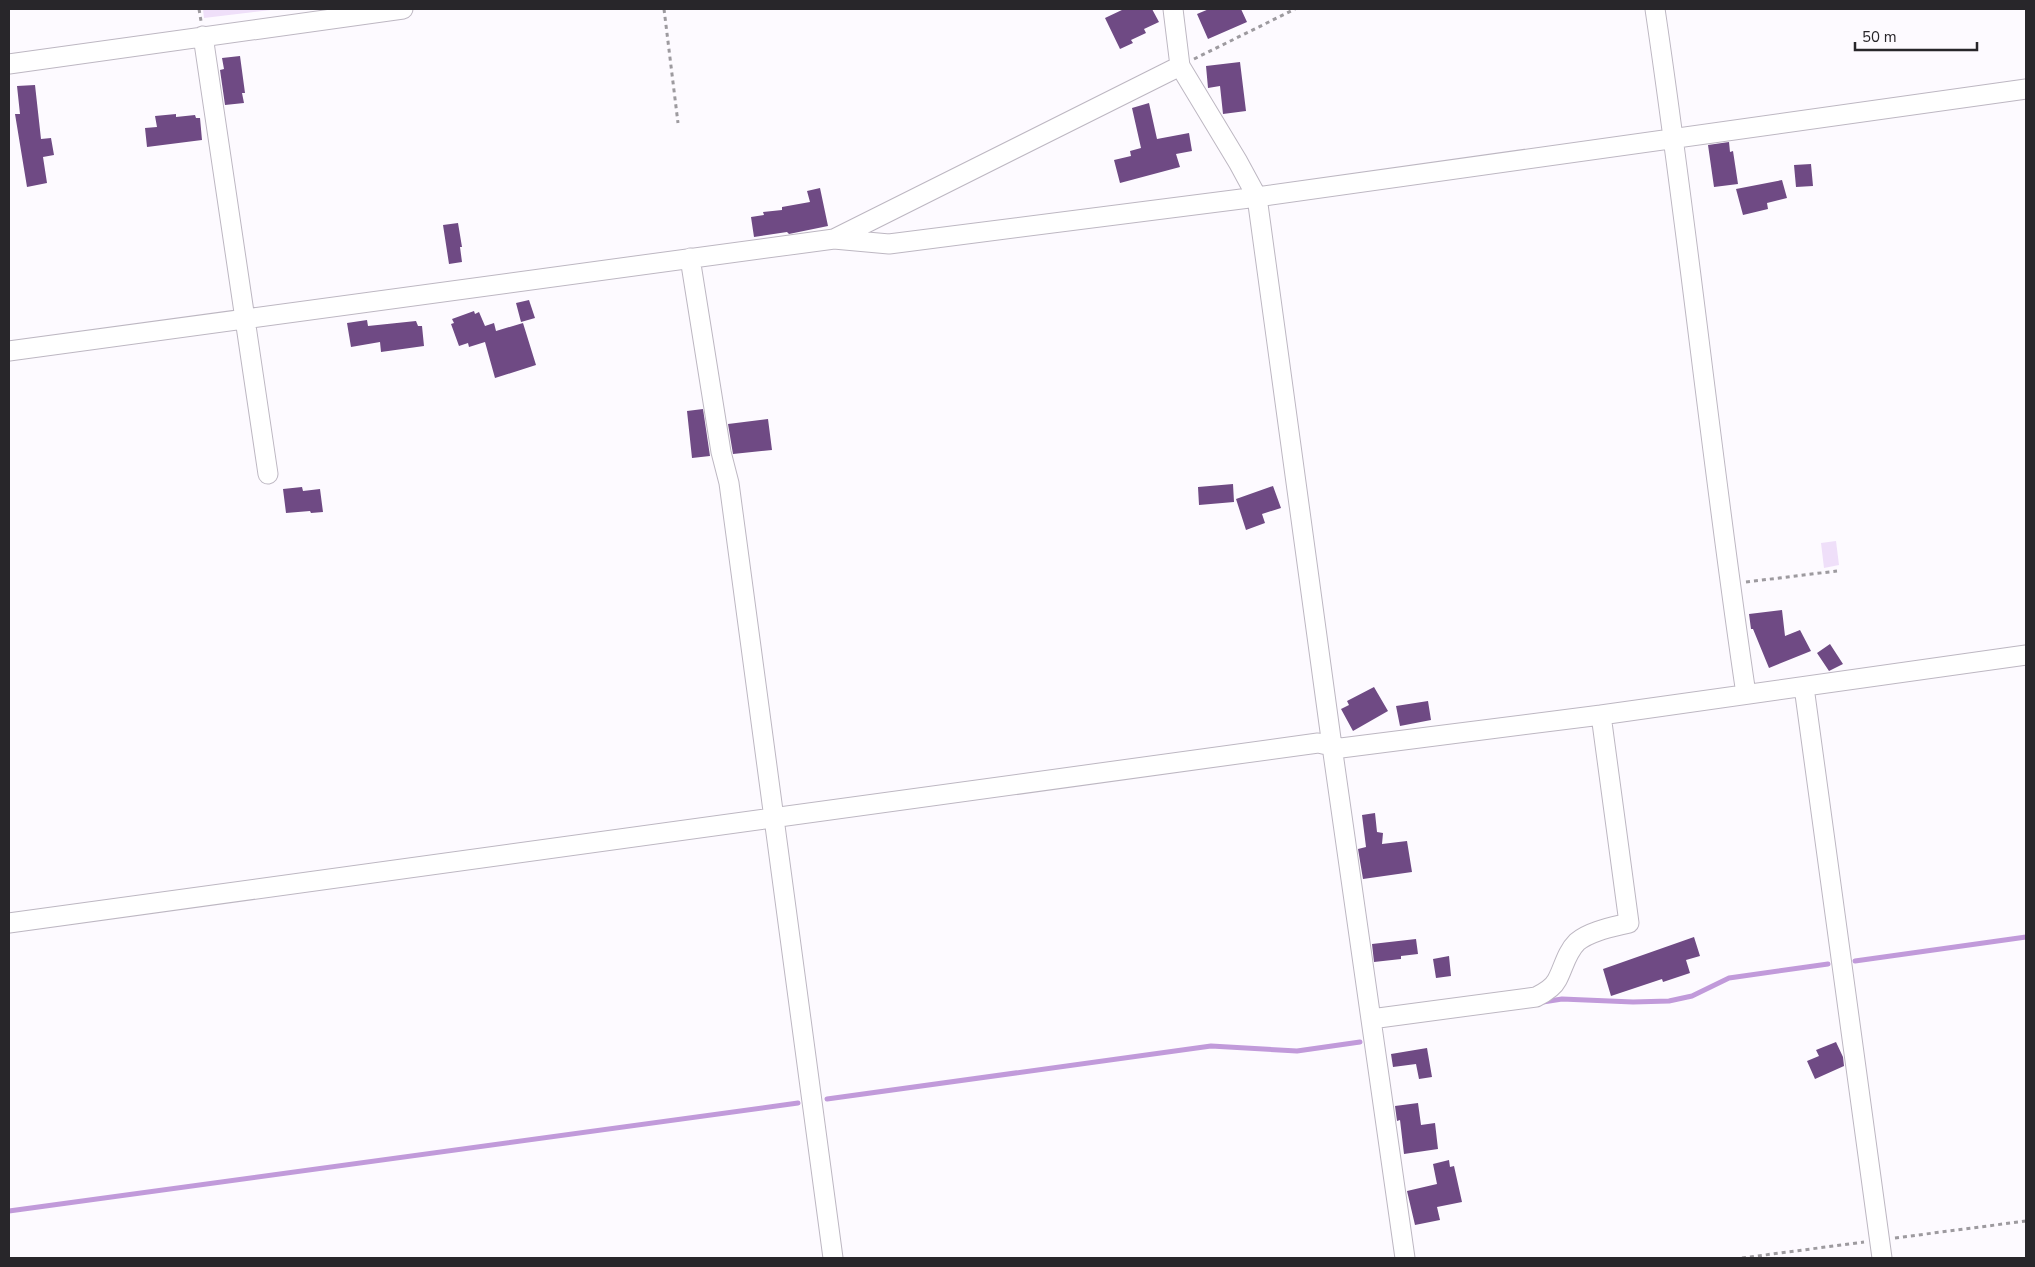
<svg xmlns="http://www.w3.org/2000/svg" width="2035" height="1267" viewBox="0 0 2035 1267" font-family="'Nunito Sans',sans-serif">
	<style>
		.green { fill: #efdff9 }
		.lines { fill: none; stroke-linecap: round; stroke-linejoin: round }
		.stream { stroke: #c19ada; stroke-width: 5 }
		.building { fill: #6f4a84 }
		.minor-casing { stroke: #bdb7c2; stroke-width: 21 }
		.path { stroke: #9d9a9f; stroke-width: 3; stroke-dasharray: 4 4; stroke-linecap: butt }
		.minor { stroke: #fff; stroke-width: 19 }
	</style>
	<rect width="100%" height="100%" fill="#fdfaff"/>
	<path class="green" d="M203,9H279L204,18Z
		M1836,541L1839,565L1824,568L1821,543Z"/>
	<g class="lines">
		<path class="stream" d="M1855,961L2026,937
			M1543,1002L1562,999L1633,1002L1669,1001L1692,996L1729,978L1828,964
			M827,1099L1211,1046L1297,1051L1360,1042
			M9,1211L798,1103"/>
	</g>
	<path class="building" d="M1124,9H1152L1159,22L1144,29L1146,33L1131,40L1133,43L1120,49L1105,18Z
		M1209,9H1241L1247,22L1208,39L1197,14Z
		M240,56L245,93H242L244,103L225,105L220,70L224,69L222,58Z
		M1240,62L1246,111L1223,114L1220,86L1208,88L1206,66Z
		M35,85L41,139L51,138L54,155L43,157L47,183L27,187L15,114H20L17,86Z
		M1149,103L1157,139L1189,133L1192,151L1176,154L1180,167L1120,183L1114,160L1131,156L1130,151L1141,148L1132,108Z
		M176,114V117L195,115L196,118H200L202,140L147,147L145,128L157,127L155,116Z
		M1729,142L1730,152L1733,151L1738,184L1714,187L1708,145Z
		M1811,164L1813,186L1796,187L1794,165Z
		M1782,180L1787,198L1767,203L1768,209L1743,215L1736,189Z
		M820,188L828,226L789,234L787,232L754,237L751,217L764,215L763,212L782,210V207L810,202L807,191Z
		M458,223L462,247H460L462,262L449,264L443,225Z
		M529,300L535,318L521,322L516,303Z
		M474,311L475,314L479,312L485,326L494,323L496,331L523,323L536,365L495,378L485,342L469,347L468,343L459,346L451,324L454,323L452,319Z
		M367,320L368,326L416,321L418,326H422L424,346L381,352L380,342L351,347L347,323Z
		M703,409L710,456L692,458L687,411Z
		M768,419L772,450L733,454L728,424Z
		M1233,484L1234,502L1199,505L1198,487Z
		M1273,486L1281,508L1262,514L1265,523L1246,530L1236,499Z
		M302,487L303,491L320,489L323,512L311,513L310,511L286,513L283,489Z
		M1782,610L1785,636L1800,630L1811,651L1769,668L1753,629H1751L1749,614Z
		M1830,644L1843,664L1829,671L1817,653Z
		M1374,687L1388,711L1353,731L1341,709L1349,705L1347,701Z
		M1428,701L1431,720L1400,726L1396,706Z
		M1375,813L1377,832L1383,833L1382,844L1407,841L1412,872L1363,879L1358,849L1366,847L1362,815Z
		M1694,937L1700,956L1686,960L1690,973L1663,982L1662,979L1611,996L1603,969Z
		M1416,939L1418,954L1401,956V959L1374,962L1372,944Z
		M1449,956L1451,976L1436,978L1433,959Z
		M1836,1042L1843,1057L1844,1066L1815,1079L1807,1061L1819,1056L1816,1050Z
		M1427,1048L1432,1077L1419,1079L1416,1064L1393,1067L1391,1054Z
		M1418,1103L1421,1125L1435,1123L1438,1149L1404,1154L1400,1120L1397,1121L1395,1106Z
		M1449,1160L1450,1167L1454,1166L1462,1202L1437,1207L1440,1220L1415,1225L1407,1191L1437,1184L1433,1164Z"/>
	<g class="lines">
		<defs>
			<path id="minor" d="M1173,9L1180,66L1238,162L1257,197L1332,746L1405,1258
				M1655,9C1689,237 1712,466 1746,694
				M203,36L268,474
				M9,64L403,9
				M834,239L1180,66
				M690,258L721,452L729,483L833,1258
				M9,351L834,239L889,244L1257,197L2026,89
				M1804,687L1882,1258
				M9,923L1318,743L1341,748L1601,715L2026,655
				M1371,1019L1536,997C1544,993 1553,988 1557,980C1564,967 1566,953 1577,942C1590,931 1613,927 1629,923L1601,715"/>
		</defs>
		<use href="#minor" class="minor-casing"/>
		<path class="path" d="M199,9L201,21
			M664,9L678,123
			M1194,59L1295,9
			M1746,582L1837,571
			M1895,1238L2026,1221
			M1742,1258L1864,1242"/>
		<use href="#minor" class="minor"/>
	</g>
	<rect width="2035" height="1267" fill="none" stroke="#28262a" stroke-width="20"/>
	<path d="M1855 42v8h122v-8" fill="none" stroke="#28262a" stroke-width="2.5"/>
	<text x="1862" y="42" font-size="15" fill="#28262a" stroke="#fdfaff" stroke-width="4" paint-order="stroke">50 m</text>
</svg>
